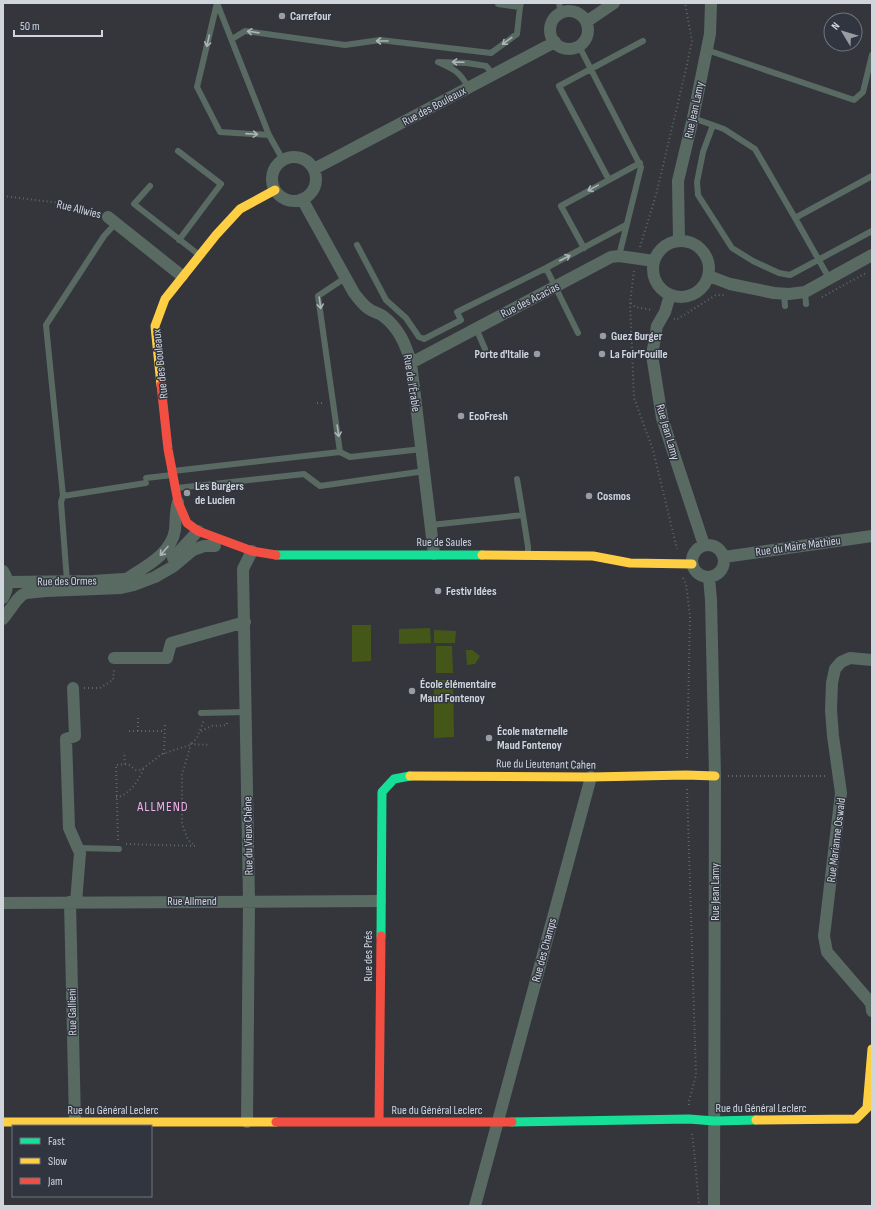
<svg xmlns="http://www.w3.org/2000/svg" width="875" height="1209" viewBox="0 0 875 1209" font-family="'Sofia Sans Condensed',sans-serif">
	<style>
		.pitch { fill: #445719 }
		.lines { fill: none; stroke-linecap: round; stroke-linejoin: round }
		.path { stroke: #5d6765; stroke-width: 2; stroke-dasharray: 1 3; stroke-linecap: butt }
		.lane { stroke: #596a63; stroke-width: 6 }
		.street { stroke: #596a63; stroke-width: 12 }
		.fast { stroke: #16e098; stroke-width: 9 }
		.slow { stroke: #ffcf43; stroke-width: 9 }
		.jam { stroke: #f24e42; stroke-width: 9 }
		.oneway { stroke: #acb4b7 }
		.poi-dot { fill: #999da3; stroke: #313540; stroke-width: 1.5 }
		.labels { text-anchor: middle; stroke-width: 3; stroke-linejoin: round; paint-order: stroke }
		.poi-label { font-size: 12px; font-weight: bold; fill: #d0d4db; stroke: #313540; text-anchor: start }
		.street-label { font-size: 12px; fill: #d0d4db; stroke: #313540 }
		.quarter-label { font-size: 14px; letter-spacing: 1px; fill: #f2b0e1; stroke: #313540 }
	</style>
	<rect width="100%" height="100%" fill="#34363c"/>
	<path class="pitch" d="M352,625H371V661L352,662Z
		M430,628L431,643L399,644V629Z
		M434,630L456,631L455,643H434Z
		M436,646H452L453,673H436Z
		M466,650H472L480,656L475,664L467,665Z
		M434,680H453L454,737L434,738Z"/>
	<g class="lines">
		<path class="path" d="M3,196L68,204L98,214
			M640,247L656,195L686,69L692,41L685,3
			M634,271L630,302L634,398L653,450L677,549
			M822,297L866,273
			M631,303L635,307L652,310
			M674,319L676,320L716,295H725
			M317,403H324
			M683,578L686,584L690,616L687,761
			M84,688H100L113,680L114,670
			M129,731H165
			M138,731V716
			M201,731L212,726L227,725V721
			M164,754L165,722
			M125,764L129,765L136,770H141L162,754L190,745L197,738L204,720
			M728,776H828
			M687,789L696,1075L689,1101V1105
			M116,797C128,797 140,779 143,769
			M118,840L116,765L125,764L124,752
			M126,844L195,846L188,840L182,824V775L191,744L210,745
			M692,1134L694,1149L699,1206"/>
		<path class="lane" d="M217,3L197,87L220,132L269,135
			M217,3L269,135L283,160
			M498,3V4L520,7L521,3
			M559,3L561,13
			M232,39L245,31L345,45L380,40L491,53L517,34L520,7
			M579,46L641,167L619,256
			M707,50L854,100L863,92L872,55
			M468,87C460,72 454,69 438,62L467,63L486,66L493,74
			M693,118L724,129L755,149L795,218
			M713,125L703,152L697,182L698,195L732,248L753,261L779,273L790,275L872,231
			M178,151L221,184L179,240
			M609,180L559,86L643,41
			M150,186L134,204L198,254
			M357,245L386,300L406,318L419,337L424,339L461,320L457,312L546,268L626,225
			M584,248L561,206L640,163
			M546,268L578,333
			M345,278L318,296L340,452L350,457L422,449
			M829,278L795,218L872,176
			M805,292L806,304
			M784,294L785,306
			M476,328L485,349
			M173,471L340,452
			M146,478L172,475
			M517,479L523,515
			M177,488L304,474L320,486L425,471
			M63,496L146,483
			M431,525L523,515L528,547V555
			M67,581L61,502L63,496L46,325L104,236L116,223
			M201,713L246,712
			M78,848L119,849"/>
		<path class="street" d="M550 30a19 19 0 1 1 38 0a19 19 0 1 1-38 0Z
			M586,22L614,3
			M272 179a22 22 0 1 1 44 0a22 22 0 1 1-44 0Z
			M314,169L555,42
			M302,199L354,293C359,299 363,305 369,309C373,312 379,313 383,316C399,328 406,345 411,363L434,554
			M108,217L182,276
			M679,241L678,181L693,118L710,34L711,3
			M653 269a28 28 0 1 1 56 0a28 28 0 1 1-56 0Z
			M709,276L730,284L774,293L789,294L805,292L872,255
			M670,295L665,312L657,326L652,355L662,418L704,545
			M411,363L611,257L619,256L654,261
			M692 561a16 16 0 1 1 32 0a16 16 0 1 1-32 0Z
			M724,557L872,536
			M173,558L198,531
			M3,571C9,580 8,589 3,598
			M128,578C146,566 171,554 175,530C176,520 175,512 178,502
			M709,578L711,600L715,776L714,1206
			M7,582L93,581L139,578
			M3,619L17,600L22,595L26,593L46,591L121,588L134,585L155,577L174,566L193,550L204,546H215
			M114,658H167L171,643L245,622
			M872,660L850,658L841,662L835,669L832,683L831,710L833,736L841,793L824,936L827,952L871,1003L872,1011
			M73,688L75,736L66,739L69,828L80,853L76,902
			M70,902L75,1122
			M3,903L380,901
			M247,1122L249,901L243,569L252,551
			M475,1206L591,777"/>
		<path class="fast" d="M276,555H482
			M381,936L382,792L394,779L410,776
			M512,1122L689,1119L714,1121L756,1120"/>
		<path class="slow" d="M161,385L155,326L165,299L216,235L240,209L275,190
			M482,555L593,556L630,563L692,564
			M410,776L591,777L686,775L715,776
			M756,1120L856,1119L867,1108L872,1049
			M3,1122H276"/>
		<path class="jam" d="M161,385L168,449L178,502L187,523L198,531L252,551L276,555
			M379,1121L381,936
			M276,1122H512"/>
	</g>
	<defs><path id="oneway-shaft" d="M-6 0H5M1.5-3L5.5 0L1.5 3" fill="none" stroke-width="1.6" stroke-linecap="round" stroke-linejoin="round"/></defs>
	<g class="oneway">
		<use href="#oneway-shaft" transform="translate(253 32) rotate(-172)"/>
		<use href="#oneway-shaft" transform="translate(208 41) rotate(103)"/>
		<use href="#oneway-shaft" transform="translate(382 41) rotate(-180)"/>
		<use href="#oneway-shaft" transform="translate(507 41) rotate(144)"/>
		<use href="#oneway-shaft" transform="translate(458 62) rotate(-178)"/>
		<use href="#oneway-shaft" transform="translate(252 134) rotate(4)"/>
		<use href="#oneway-shaft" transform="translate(593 188) rotate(151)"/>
		<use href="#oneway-shaft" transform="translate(565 258) rotate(-27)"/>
		<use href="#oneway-shaft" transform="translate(320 303) rotate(82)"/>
		<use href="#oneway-shaft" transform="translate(338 431) rotate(82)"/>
		<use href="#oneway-shaft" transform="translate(164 551) rotate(131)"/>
	</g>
	<g class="poi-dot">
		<circle cx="282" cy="16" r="4"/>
		<circle cx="603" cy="336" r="4"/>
		<circle cx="537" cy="354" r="4"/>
		<circle cx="602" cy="354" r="4"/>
		<circle cx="461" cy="416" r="4"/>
		<circle cx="187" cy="493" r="4"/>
		<circle cx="589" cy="496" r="4"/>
		<circle cx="438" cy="591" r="4"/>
		<circle cx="412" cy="691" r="4"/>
		<circle cx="489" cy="738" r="4"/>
	</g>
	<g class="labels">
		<g class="poi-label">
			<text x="290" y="20">Carrefour</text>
			<text x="611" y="340">Guez Burger</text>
			<text x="529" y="358" text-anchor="end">Porte d'Italie</text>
			<text x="610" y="358">La Foir'Fouille</text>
			<text x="469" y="420">EcoFresh</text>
			<text x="195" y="490">Les Burgers<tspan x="195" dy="14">de Lucien</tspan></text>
			<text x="597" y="500">Cosmos</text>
			<text x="446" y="595">Festiv Idées</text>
			<text x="420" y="688">École élémentaire<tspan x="420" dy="14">Maud Fontenoy</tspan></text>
			<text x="497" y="735">École maternelle<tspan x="497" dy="14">Maud Fontenoy</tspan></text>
		</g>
		<g class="street-label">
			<text transform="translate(434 106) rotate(-28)" y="4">Rue des Bouleaux</text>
			<text transform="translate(694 110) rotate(-78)" y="4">Rue Jean Lamy</text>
			<text transform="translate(79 209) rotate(14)" y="4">Rue Allwies</text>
			<text transform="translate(530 300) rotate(-27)" y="4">Rue des Acacias</text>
			<text transform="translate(160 364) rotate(-96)" y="4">Rue des Bouleaux</text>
			<text transform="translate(412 383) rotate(81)" y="4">Rue de l'Érable</text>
			<text transform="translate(668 432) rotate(74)" y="4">Rue Jean Lamy</text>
			<text x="444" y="546">Rue de Saules</text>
			<text transform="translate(798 546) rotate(-8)" y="4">Rue du Maire Mathieu</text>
			<text transform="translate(67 581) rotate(-1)" y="4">Rue des Ormes</text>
			<text transform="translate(546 764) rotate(1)" y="4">Rue du Lieutenant Cahen</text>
			<text transform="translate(248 836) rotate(-91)" y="4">Rue du Vieux Chêne</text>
			<text transform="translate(836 840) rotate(-83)" y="4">Rue Marianne Oswald</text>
			<text transform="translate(715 892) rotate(-90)" y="4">Rue Jean Lamy</text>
			<text x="192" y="905">Rue Allmend</text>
			<text transform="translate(544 950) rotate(-75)" y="4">Rue des Champs</text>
			<text transform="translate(368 956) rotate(-90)" y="4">Rue des Prés</text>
			<text transform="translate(72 1012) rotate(-91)" y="4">Rue Gallieni</text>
			<text x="761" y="1112">Rue du Général Leclerc</text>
			<text x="113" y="1114">Rue du Général Leclerc</text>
			<text x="437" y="1114">Rue du Général Leclerc</text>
		</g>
		<g class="quarter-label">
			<text x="163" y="811">ALLMEND</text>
		</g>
	</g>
	<rect width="875" height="1209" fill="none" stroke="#d0d4db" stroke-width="8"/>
	<rect x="12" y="1125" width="140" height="72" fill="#313540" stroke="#71757e"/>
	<rect x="20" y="1138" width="20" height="6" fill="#16e098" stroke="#71757e"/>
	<text x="48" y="1145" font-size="12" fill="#d0d4db">Fast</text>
	<rect x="20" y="1158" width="20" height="6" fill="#ffcf43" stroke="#71757e"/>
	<text x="48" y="1165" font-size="12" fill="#d0d4db">Slow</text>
	<rect x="20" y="1178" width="20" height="6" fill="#f24e42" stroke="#71757e"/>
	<text x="48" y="1185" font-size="12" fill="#d0d4db">Jam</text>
	<g transform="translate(843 32) rotate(308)"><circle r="19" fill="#313540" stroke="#71757e"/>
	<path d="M0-3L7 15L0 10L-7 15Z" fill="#999da3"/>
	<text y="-6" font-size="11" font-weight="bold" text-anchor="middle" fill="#d0d4db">N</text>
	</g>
	<path d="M14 30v6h88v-6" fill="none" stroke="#d0d4db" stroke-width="2"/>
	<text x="20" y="30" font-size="12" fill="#d0d4db" stroke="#313540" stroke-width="3" paint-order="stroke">50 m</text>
</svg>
